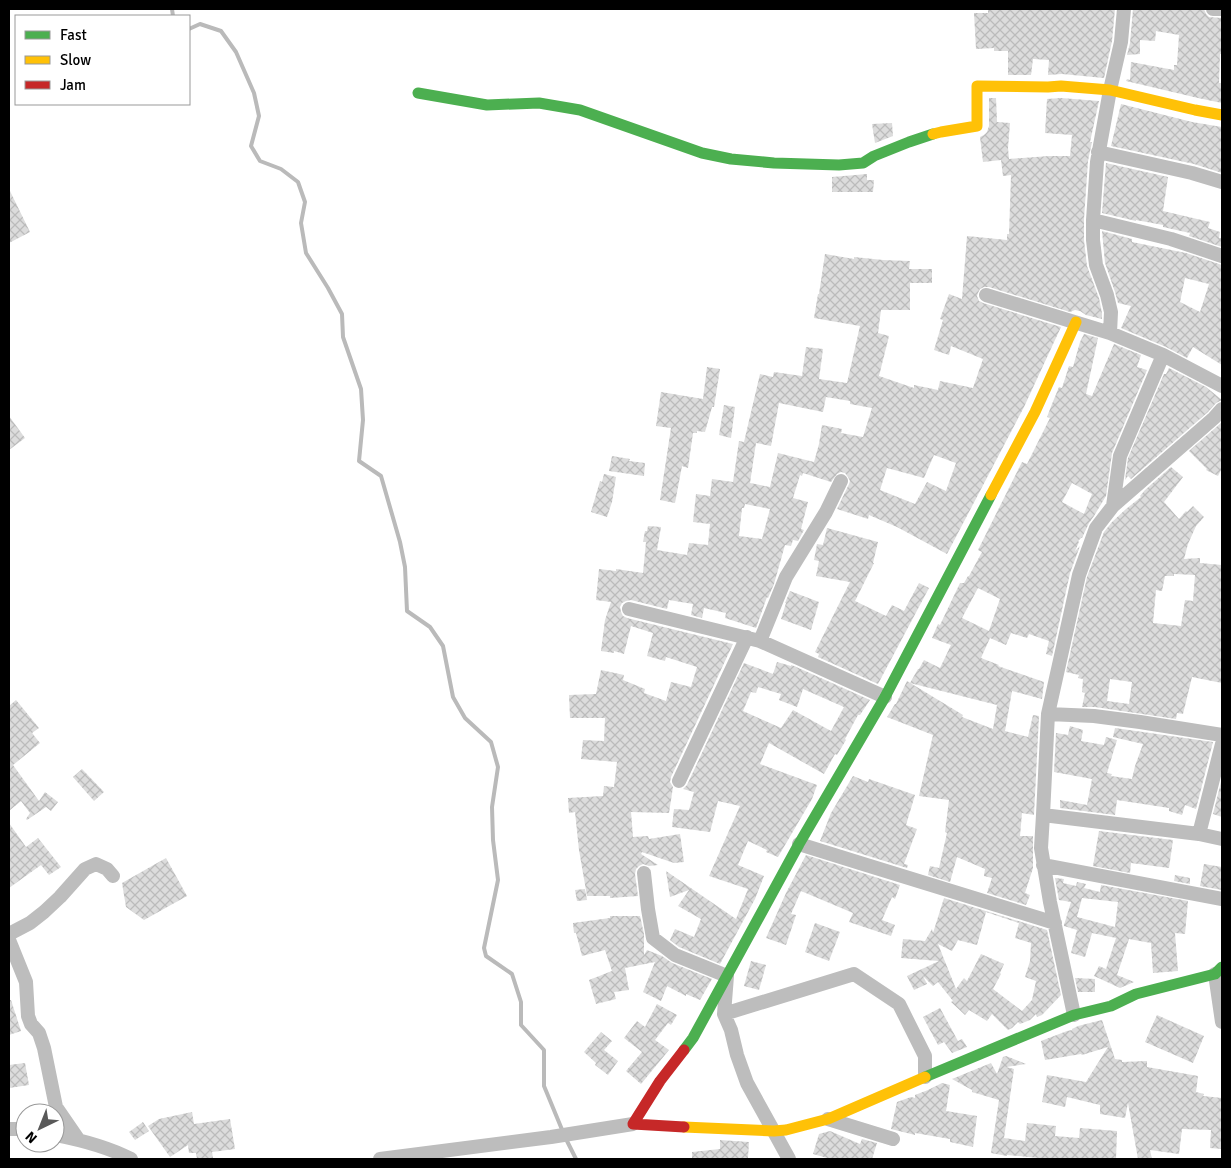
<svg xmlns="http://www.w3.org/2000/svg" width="1231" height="1168" viewBox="0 0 1231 1168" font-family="Signika,sans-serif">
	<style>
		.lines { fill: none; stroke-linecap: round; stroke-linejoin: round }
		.stream { stroke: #bababa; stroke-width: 4 }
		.building { fill: url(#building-cross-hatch); fill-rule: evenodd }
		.street { stroke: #bdbdbd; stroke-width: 14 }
		.fast { stroke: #4caf50; stroke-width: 11 }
		.slow { stroke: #ffc107; stroke-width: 11 }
		.jam { stroke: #c62828; stroke-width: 11 }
	</style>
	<defs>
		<pattern id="building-cross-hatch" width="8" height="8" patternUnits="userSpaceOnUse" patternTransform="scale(1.25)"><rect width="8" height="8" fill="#dcdcdc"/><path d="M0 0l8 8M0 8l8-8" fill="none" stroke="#bbb"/></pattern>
	</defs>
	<rect width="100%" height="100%" fill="#fff"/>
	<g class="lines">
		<path class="stream" d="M172,9L173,16
			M189,29L200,24L221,31L236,52L254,93L259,116L251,146L260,161L281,169L298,182L305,202L301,223L306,253L328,288L342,314L343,337L361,389L363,420L359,461L381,476L400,542L405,567L407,611L430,627L443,646L453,697L465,718L491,742L498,767L492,807L493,840L498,880L484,948L486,956L512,974L521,1002V1025L544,1050V1086L563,1132
			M566,1139L576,1159"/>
	</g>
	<path class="building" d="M988,9H1115L1112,41L1104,78L1062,74L1048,75L1049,60L1033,59L1031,75H1008V51H994V48L976,49L974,13H988Z
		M1133,9H1204L1206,14L1209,17L1222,18V54H1220L1219,83H1222V103L1198,98L1126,81L1127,79L1130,80L1131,62L1174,70V65H1177L1179,35L1156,31L1155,41L1140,40V54L1127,55L1130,43Z
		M989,98H996L997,122L1010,123L1008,148L1009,159L1049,156H1070L1072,135L1045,133L1047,99L1061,98L1099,101L1090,142H1092L1088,161L1084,219V240L1087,266L1099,298L1102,313V319L1086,315L1080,311L1075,310L1070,312L989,287H984L980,289L978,293L977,296L979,301L983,303L1061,327L1024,407L947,554L897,527L869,515L868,519L837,509L849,484L850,481L848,477L845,473L841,472L837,474L831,482L803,473L802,476L800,475L793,498L808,502L801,529L804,530L798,541L793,540L791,546L785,545L774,584L768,598L767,597L756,628L725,618L726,613L704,608L702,618L691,615L693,604L669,600L667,609L631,600L626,601L622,603L620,607L621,612L623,616L627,618L733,644L671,777L670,782L673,787L669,813L631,812L633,837L648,836L649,839L680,834L684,862L674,863L642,852L641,854L658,865L649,866L643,864L639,866L636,869L635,874L638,896L610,898V896H587L579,850L575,812L569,813L568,798L603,796L604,786L614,787L617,762L581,759L583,740L604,741L605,718H570L569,695L596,694L601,670L624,675L623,680L645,689L644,693L666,701L671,682L691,687L697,667L666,657L665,661L647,656L653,633L631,626L624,654L614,651V653L601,651L605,620L611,602L596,600L599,569L616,571V569L643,573L646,542H643L645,531H647L648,526L661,527L657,550L687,555L689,543L708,545L710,524L693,522L696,494L710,496L712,479L733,482L739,441L744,442L760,374L773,377L774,372L802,376L806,347L823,349L819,379L847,383L860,326L814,318L818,294H819L825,254L854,259V257L883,260L910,261L909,269H932V283H910V310H881L878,333L889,336L879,376L914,388V385L938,390L940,381L973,388L983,359L951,346L949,355L934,350L943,320L940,319L949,294L962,299L967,236L1007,240V234H1009L1011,175L1003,176L1001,160L983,162L980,137L984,135L987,132L989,126ZM826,397L850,401V404L872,408L863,437L841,433L842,429L822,425L819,444L814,462L778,453L770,487L750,483L756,443L771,446L779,403L823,412ZM934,455L956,463L946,491L927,482L915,504L880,490L887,468L924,478ZM745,504L770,509L762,539L739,536L742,508H744Z
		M1121,104L1192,122L1222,127V173L1194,164L1111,146Z
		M892,123L893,136L875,143L872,124Z
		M1106,163L1168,177L1163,211L1210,222L1208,228L1220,232L1219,238H1222V247L1189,236L1190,233L1163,227V225L1136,220V221L1102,213Z
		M867,174V180H874L873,192H832V177Z
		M9,189L30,232L9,243Z
		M1102,231L1132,239V242L1186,253L1222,265V365L1193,347L1187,358L1166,347L1121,328L1131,306L1118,303L1115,292L1105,263ZM1185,278L1209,284L1200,312L1180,302Z
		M1084,334L1098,338L1086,394L1092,396L1114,344L1141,355L1137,367L1147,370L1112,453L1106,496L1094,516L1089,523L1082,538H1081L1078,541L1079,542L1075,551L1080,546L1070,573L1052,656L1046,654L1049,641L1029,634L1027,638L1011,633L1006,645L990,638L981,658L999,665L998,666L1044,682L1042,699L1012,691L1005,731L1028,737L1033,715L1039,716L1034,815L1022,813L1020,836H1033V868L1025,893L1030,895L1026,905L987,893L992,878L984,876L985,869L957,857L950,882L928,875L930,866L939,868L947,833L945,832L949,800L919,796L933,735L887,717L895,704H896L907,681L963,715L962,717L993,729L997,705L910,683L918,669H919L924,660L940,668L951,645L932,638L938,624L940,625L960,583H964L968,576H969L982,552L978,550L1022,462L1027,464L1050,418L1047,417L1052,404L1059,387L1062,388L1069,366L1073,367L1080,342ZM1072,483L1092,494L1084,514L1062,502ZM978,588L1000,599L989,631L962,618Z
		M707,367L720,369L714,407H712L705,432L697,431V433H693L688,468L682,466L675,503L660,500L671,428L656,426L661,392L703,399Z
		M1169,368L1206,387L1222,400L1216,403L1208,412L1131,479L1128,476L1125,480L1128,458L1164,374H1166Z
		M724,405L735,407L731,438L719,435Z
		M9,416L25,438L9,450Z
		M1222,422V468L1218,476L1206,470L1207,469L1189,451Z
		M612,456L630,459L629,461L645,463L644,476L609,471Z
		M1171,467L1183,477L1164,502L1179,519L1186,511L1187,512L1193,506L1204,517L1196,526L1188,544L1184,559L1200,558V563L1222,565V683L1192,677L1183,714L1177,713L1176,719L1095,707H1082L1085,693L1082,692L1083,679L1078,678L1079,675L1066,672L1087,577L1104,532L1112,522L1126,509L1141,497L1140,496L1145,490ZM1174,574L1195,575L1193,601L1185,600L1181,626L1153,623L1156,590L1162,591L1165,576H1174ZM1110,679L1132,682L1129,704L1107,701Z
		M604,474L616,477L612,502L607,517L591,512L600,481L602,482Z
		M827,528L878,542L873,563H874L855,601L886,616L892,605L904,611L919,583L929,588L878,684L818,657L819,654L815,652L850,582L816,576L819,561L814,560L817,544L823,545Z
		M790,591L819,602L811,630L781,619L786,603H785Z
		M777,662L791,666V665L794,666L870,700L860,715H858L845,739L846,740L837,755L835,754L824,774L769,743L760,764L817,785L812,799L778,857L766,852L767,850L748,841L738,865L764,876L755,899L720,964L679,947L670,940L675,929L694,937L701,919L678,906L689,890L670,897L666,871L736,919L748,889L709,876L740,806L718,801L710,832L672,827L674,809L689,810L694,792L683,789L687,785L744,663L773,674ZM758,687L781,694L779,700L797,707L803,689L844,707L831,731L793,710L781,728L743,711L751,692L756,693Z
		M16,700L39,728L32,733L40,743L13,765L39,801L45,792L58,802L51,811L46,807L27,820L26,819L30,813L21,801L9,811V706Z
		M1070,726L1083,730L1081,741L1104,745L1106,737L1117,740L1107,773L1112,774L1111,776L1132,779L1135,766L1143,744L1113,737L1115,728L1213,742L1196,809L1185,805L1182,815L1169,811V808L1117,800L1115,815L1060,808V800L1087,805L1092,779L1054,772L1056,733L1068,735Z
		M82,769L104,792L94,801L73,777Z
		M853,776L868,782L869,779L915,795L906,825L917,829L904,864L908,865L907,868L820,841L831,813Z
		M1222,778V817L1213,814Z
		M9,823L26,847L38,838L61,867L49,875L41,865L9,888Z
		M1099,831L1173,840L1169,868L1131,863L1130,873L1093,866Z
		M806,855L900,885L895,899L892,897L882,920L895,925L891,936L849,922L853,913L801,891L791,914L796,915L786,945L766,938L786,893Z
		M166,858L187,896L144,920L126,907L122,883Z
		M1204,864L1222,867V890L1200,886Z
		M1175,875L1190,878V884L1174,881Z
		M1055,878L1064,879L1063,883L1076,886L1077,882L1086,884L1084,888L1100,892L1101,885L1188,901L1185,934L1175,933L1178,971L1153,973L1151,943L1129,939L1117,975L1134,982L1120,988L1094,976L1099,966L1106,969L1116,938L1092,933L1085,957L1071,953L1077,930L1064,926V925L1071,902L1059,900ZM1082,898L1118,902L1115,927L1077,917Z
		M585,889L587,900L577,901L575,890Z
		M944,898L1047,930L1061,995L1042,1015L1037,1017L1036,1014L1030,1020L1020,1024L1018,1022L1012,1028L1008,1030L992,1014L987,1021L969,1010L965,1015L951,1002L953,1001L938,982L933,986L923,976L927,984L914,990L907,976L939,961L901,958L903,939L925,941L932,929L933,933ZM986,912L1019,923L1015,938L1031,943L1030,961L1025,977L1036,981L1032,1000L1022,1011L993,989L1001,974L1000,973L1004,964L981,954L967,981L964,978L956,989L938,944L952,951L958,940L977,945Z
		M610,916H640L644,934V955L647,950L662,956L672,963L712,979L700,1000L686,994V996L667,986L661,1001L643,992L655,962L625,968L629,990L614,992L616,999L596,1004L589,980L612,971L605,950L582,956L576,933H574L573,923L610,918Z
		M815,923L840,932L829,961L805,952Z
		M751,961L766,965L759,990L744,986Z
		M1075,978L1095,979V992H1078Z
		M9,1000H11L21,1031L9,1035Z
		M657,1004L677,1015L671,1025L668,1023L655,1040L669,1050L641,1084L626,1071L642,1052L624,1038L637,1021L645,1027Z
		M940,1008L958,1041L962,1039L967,1047L952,1053L944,1042L938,1045L923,1017Z
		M1157,1015L1204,1036L1193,1063L1145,1042Z
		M1102,1020L1115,1059L1122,1060V1062L1147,1061V1067L1198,1076L1196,1092L1204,1094L1203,1096L1222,1098V1149L1210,1148L1211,1130L1182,1129L1179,1154L1150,1150L1152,1159H1138L1128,1103L1125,1118L1100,1114V1105L1067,1097L1065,1107L1042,1102L1047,1075L1086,1082L1108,1047L1082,1055L1081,1054L1045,1060L1041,1041L1067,1031L1072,1030V1029L1078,1026Z
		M601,1032L612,1041L604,1050L618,1061L608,1075L595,1065L596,1063L584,1052Z
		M1006,1056L1026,1064L1006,1067L1014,1069L1004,1138L1025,1141L1027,1123L1056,1126L1055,1136L1079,1138L1080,1128L1117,1131L1116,1159H1039V1158L1007,1155V1156L991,1153L999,1100L972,1092V1090L952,1079L991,1063L997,1074L1003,1057Z
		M25,1063L29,1085L9,1088V1065Z
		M942,1083L950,1085L946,1111L977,1116L973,1147L950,1142V1139L915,1133V1135L891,1129L897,1102L911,1097L915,1098V1095L928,1090Z
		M192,1112L194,1124L230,1119L235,1149L212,1152L213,1158L197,1159L196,1153H189L188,1145L170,1157L148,1126L159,1119Z
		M143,1122L149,1131L135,1140L129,1132Z
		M830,1131L860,1144L862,1139L877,1143L872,1159H831L813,1154L819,1134Z
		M720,1140L749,1142L748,1158L692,1159V1152L720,1149Z"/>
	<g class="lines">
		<path class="street" d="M1213,9H1222
			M1098,152L1192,173L1222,182
			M1093,220L1171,239L1222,256
			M986,295L1110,333L1163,355L1222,386
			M1110,333L1111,312L1107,295L1096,265L1093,240V220L1097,162L1110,90L1121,42L1124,9
			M1113,506L1120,456L1163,355
			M629,609L760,641L885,697
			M760,641L786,577L826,512L841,481
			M1048,714L1094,716L1140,722L1222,735
			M679,781L747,637
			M1043,815L1199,834L1222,839
			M1199,834L1222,744
			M799,844L860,863L1055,923
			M1043,865L1222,899
			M644,873L648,909L653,938L675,955L727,976L724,1014L731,1030L737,1055L747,1083L789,1159
			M9,934L30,923L44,912L60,897L85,869L96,864L107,869L113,876
			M9,940L26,982L28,1016L31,1024L39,1033L44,1048L56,1107L78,1139
			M1215,974L1222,1022
			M724,1014L854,974L899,1004L925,1056V1077
			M1074,1015L1050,902L1041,848L1043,815L1048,714L1079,575L1096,528L1113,506L1214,418L1222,409
			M828,1119L893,1139
			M9,1129H25
			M55,1135C81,1140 108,1147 131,1159
			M380,1159L551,1137L633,1124"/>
		<path class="fast" d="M418,93L487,105L539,103L580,110L702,153L731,159L774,163L839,165L863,163L874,156L909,142L933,134
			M684,1050L693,1038L799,844L885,697L991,495
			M925,1077L1074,1015L1111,1006L1136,994L1215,974L1222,967"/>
		<path class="slow" d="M933,134L941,132L977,126V86L1048,87L1061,86L1110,90L1195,110L1222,115
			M991,495L1035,412L1076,322
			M684,1127L774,1131L786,1130L828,1119L925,1077"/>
		<path class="jam" d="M684,1127L633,1124L660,1081L684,1050"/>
	</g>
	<rect width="1231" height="1168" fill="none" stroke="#000000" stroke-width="20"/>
	<rect x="15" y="15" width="175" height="90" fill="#ffffff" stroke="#999999"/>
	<rect x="25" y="31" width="25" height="8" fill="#4caf50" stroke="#999999"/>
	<text x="60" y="40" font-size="15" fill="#000000">Fast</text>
	<rect x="25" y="56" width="25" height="8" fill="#ffc107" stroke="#999999"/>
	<text x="60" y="65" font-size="15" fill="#000000">Slow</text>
	<rect x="25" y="81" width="25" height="8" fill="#c62828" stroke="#999999"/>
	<text x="60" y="90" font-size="15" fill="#000000">Jam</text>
	<g transform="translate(40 1128) rotate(223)"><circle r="24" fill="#ffffff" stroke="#999999"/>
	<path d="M0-4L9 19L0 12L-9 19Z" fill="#595959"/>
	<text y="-8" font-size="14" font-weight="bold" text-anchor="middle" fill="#000000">N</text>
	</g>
</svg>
